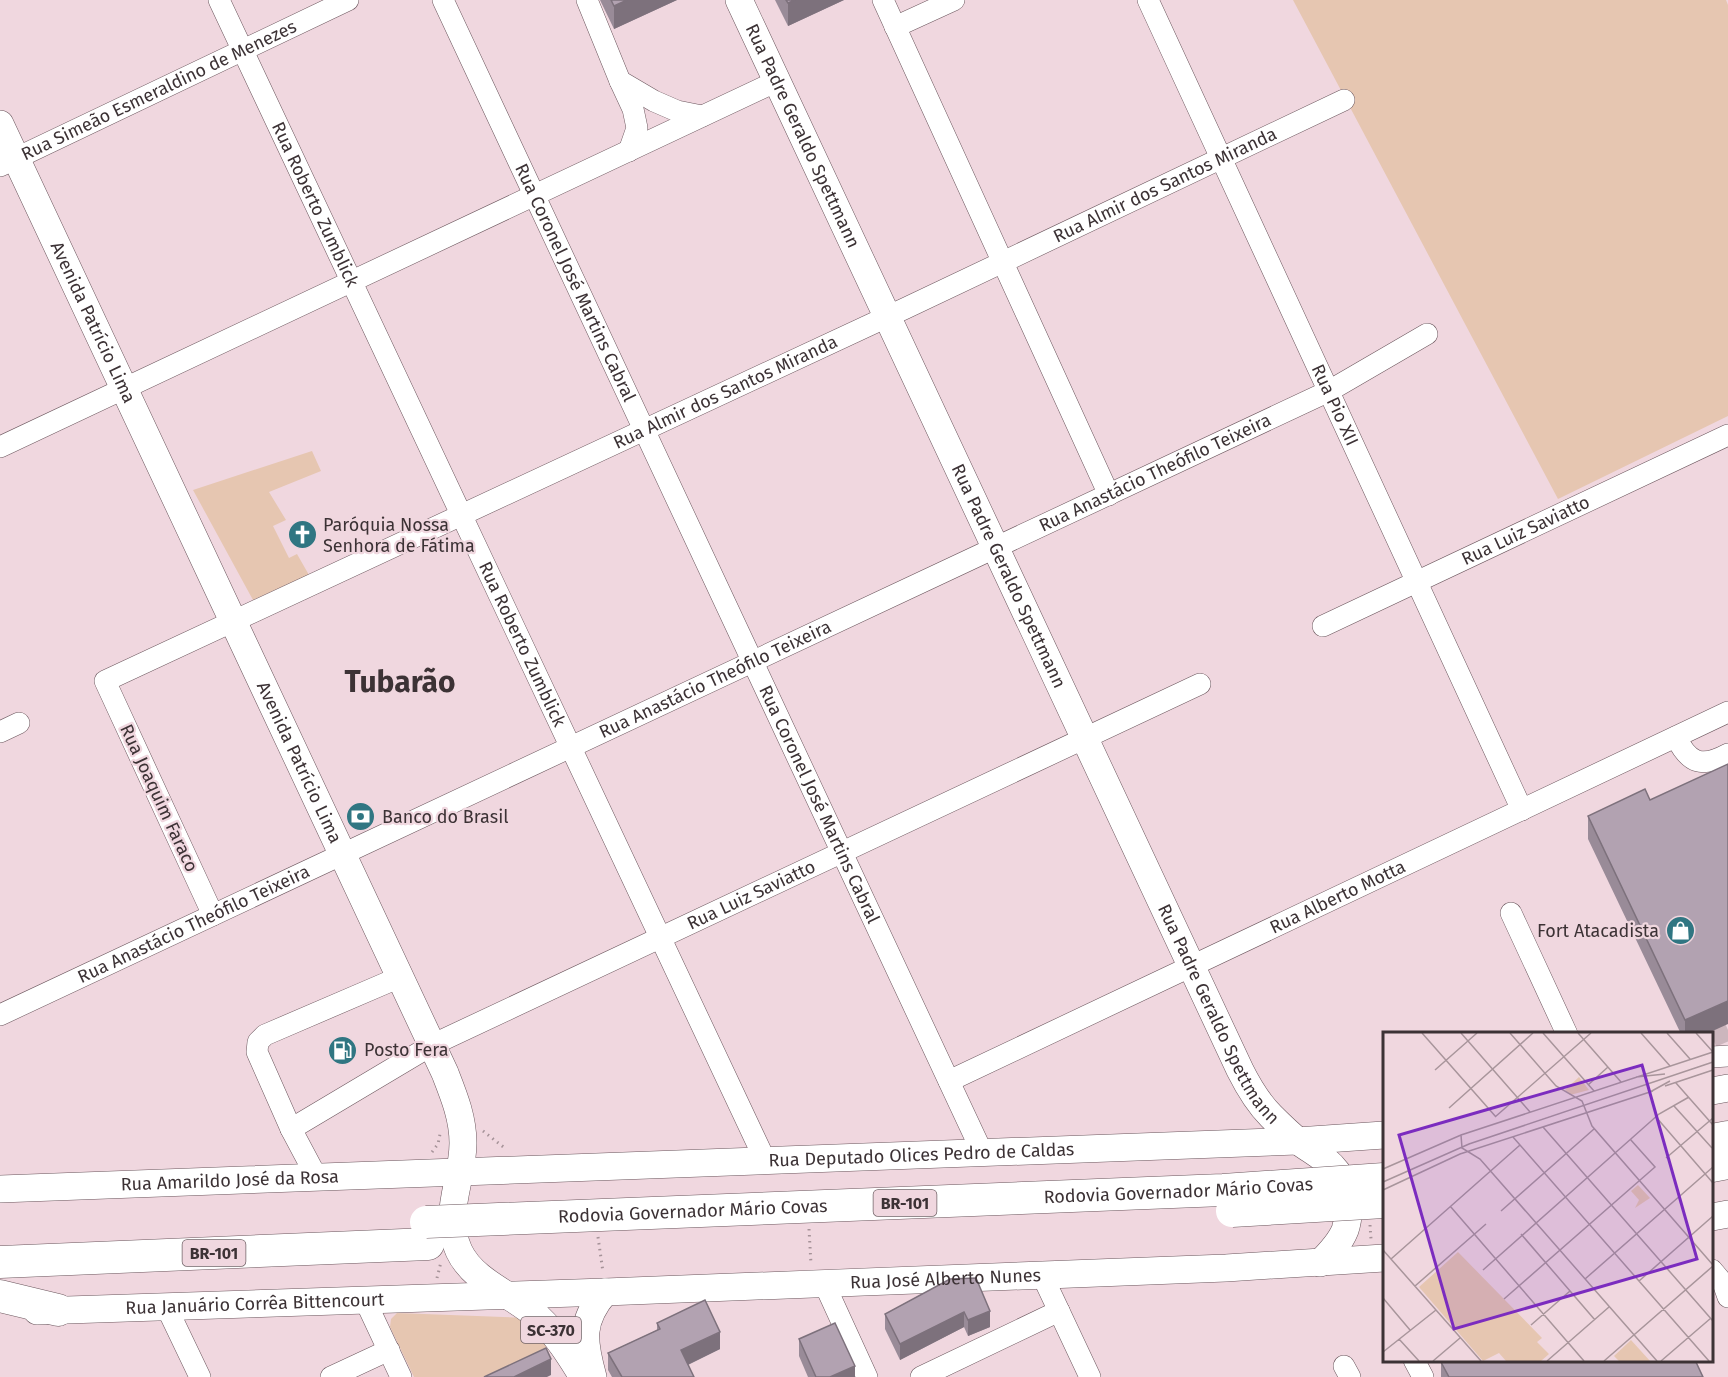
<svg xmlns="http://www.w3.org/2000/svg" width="1728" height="1377" viewBox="0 0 1728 1377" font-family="'Fira Sans',sans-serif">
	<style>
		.green { fill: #e6c6b1 }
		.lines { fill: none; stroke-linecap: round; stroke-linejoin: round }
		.minor-tunnel { stroke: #ccb6bd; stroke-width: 21; stroke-dasharray: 21 10; stroke-linecap: butt }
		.minor-casing { stroke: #6b565d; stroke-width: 22 }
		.major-casing { stroke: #6b565d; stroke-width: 28 }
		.highway-casing { stroke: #6b565d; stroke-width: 33 }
		.path { stroke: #a59298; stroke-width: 3; stroke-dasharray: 1.5 4.5; stroke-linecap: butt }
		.minor { stroke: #fff; stroke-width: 21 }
		.major { stroke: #fff; stroke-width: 27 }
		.highway { stroke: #fff; stroke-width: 32 }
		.highway-bridge-casing { stroke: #6b565d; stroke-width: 33; stroke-linecap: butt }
		.highway-bridge { stroke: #fff; stroke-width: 32 }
		.wall { fill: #998b98 }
		.shaded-wall { fill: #7d717c }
		.building { fill: #b2a2b1; stroke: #7d717c; stroke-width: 1.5 }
		.labels { text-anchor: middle; stroke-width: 4.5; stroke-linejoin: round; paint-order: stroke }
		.shield { fill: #f0d7df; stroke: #726468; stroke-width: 1.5 }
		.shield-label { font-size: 16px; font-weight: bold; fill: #3c3235 }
		.street-label { font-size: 18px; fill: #3c3235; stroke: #f0d7df }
		.poi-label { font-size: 18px; fill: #3c3235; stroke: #f0d7df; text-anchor: start }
		.town-label { font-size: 30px; font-weight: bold; fill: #3c3235; stroke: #f0d7df }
		.inset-road { fill: none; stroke: #a8959b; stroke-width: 1.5 }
		.view { fill: #7b2cbf; fill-opacity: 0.15; stroke: #7b2cbf; stroke-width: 3 }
		.inset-edge { fill: none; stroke: #3c3235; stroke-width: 3 }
	</style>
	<rect width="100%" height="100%" fill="#f0d7df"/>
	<path class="green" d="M1293,0H1726L1728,5V416L1558,499Z
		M312,451L321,471L269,492L286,520L273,526L289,558L297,554L309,575L253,600L193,490Z
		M397,1313L528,1318L538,1328L551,1358L511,1377H414L390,1327L391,1319Z"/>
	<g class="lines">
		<path class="minor-tunnel" d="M1712,1037L1728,1030"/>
		<defs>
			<g id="minor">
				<path id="s1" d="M219,0L765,1160"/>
				<path id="s2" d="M443,0L982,1152"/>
				<path d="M587,0L620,81L654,101L677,111L702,116"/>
				<path d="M883,0L1109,495"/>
				<path id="s3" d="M1148,0L1522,810"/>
				<path d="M895,27L954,0"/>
				<path d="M620,81L633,109L637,128L629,151"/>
				<path id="s4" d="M0,166L348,0"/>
				<path d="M0,447L777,81"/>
				<path id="s5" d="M1323,626L1728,435"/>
				<path d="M0,732L19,723"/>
				<path d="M1676,737C1689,764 1702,768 1728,754"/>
				<path d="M1511,913L1567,1034"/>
				<path id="s6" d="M213,915L105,681L906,308L1344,100"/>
				<path id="s7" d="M0,1015L1329,391L1427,334"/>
				<path d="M1712,1057L1728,1056"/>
				<path id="s8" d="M949,1081L1728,712"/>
				<path d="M291,1129L257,1052L258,1042L265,1035L400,977"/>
				<path id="s9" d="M316,1176L291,1129L432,1045L1200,684"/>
				<path d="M1712,1270L1723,1283L1728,1297"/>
				<path d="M1042,1275L1090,1377"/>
				<path d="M824,1283L867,1377"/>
				<path d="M364,1298L401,1377"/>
				<path d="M166,1306L200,1377"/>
				<path d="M1414,1360L1423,1377"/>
				<path d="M1344,1366L1350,1377"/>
				<path d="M331,1377L389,1350"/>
				<path d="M921,1377L1059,1311"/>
			</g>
			<g id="major">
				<path id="s10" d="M739,0L1240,1070C1248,1086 1257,1102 1271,1116C1279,1124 1288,1133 1298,1141C1311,1151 1327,1158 1337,1172C1349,1188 1351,1213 1345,1230C1340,1243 1329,1254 1320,1263"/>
				<path id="s11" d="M0,124L445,1073C454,1096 463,1118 463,1143C463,1181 442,1214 459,1251C474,1283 515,1295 539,1318C557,1335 570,1356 583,1377"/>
				<path d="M1712,1091L1728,1088"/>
				<path id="s12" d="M0,1189L1297,1141L1384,1135"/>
				<path d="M1712,1217L1728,1214"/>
				<path id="s13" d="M37,1311L605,1292L1226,1268L1384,1258"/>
				<path d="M593,1377C583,1341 580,1321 605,1292"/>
			</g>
			<path id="highway" d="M1712,1140L1728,1137
				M1712,1166L1728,1163
				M0,1262L428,1244
				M0,1296L58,1310"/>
		</defs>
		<use href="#minor" class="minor-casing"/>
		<use href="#major" class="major-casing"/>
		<use href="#highway" class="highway-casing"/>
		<path class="path" d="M483,1131L506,1149
			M432,1152L438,1144L440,1134
			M1370,1225L1371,1239
			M809,1229L811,1264
			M598,1237L603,1272
			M437,1278L441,1262"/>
		<use href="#minor" class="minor"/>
		<use href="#major" class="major"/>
		<use href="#highway" class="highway"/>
		<defs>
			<g id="highway-bridge">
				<path d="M1232,1211L1384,1202"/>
				<path id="s14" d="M426,1222L1223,1190L1384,1179"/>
			</g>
		</defs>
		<use href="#highway-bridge" class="highway-bridge-casing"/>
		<use href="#highway-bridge" class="highway-bridge"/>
	</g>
	<path class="wall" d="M600,0H677L614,29Z
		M775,0H844L788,26Z
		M1650,800L1706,1034H1681L1588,839V816Z
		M950,1279L990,1327L968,1336L964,1327L900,1360L885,1329V1314Z
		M657,1323L720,1349L688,1365L694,1377H612L608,1370V1353L657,1330Z
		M799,1339L855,1377H808L799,1356Z
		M1441,1362L1703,1377H1441Z"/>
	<path class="shaded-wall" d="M627,0H677L614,29V6Z
		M795,0H844L788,26V3Z
		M1728,1001V1024L1706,1034H1685V1020Z
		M990,1311V1327L968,1336V1320Z
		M964,1312V1327L900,1360V1344Z
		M720,1332V1349L681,1368V1350Z
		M551,1359V1375L547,1377H514Z
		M855,1366V1377H830Z"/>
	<path class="building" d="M611,0H627L614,6Z
		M786,0H795L788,3Z
		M1728,764V1001L1685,1020L1588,816L1645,789L1650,800Z
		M976,1278L990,1311L968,1320L964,1312L900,1344L885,1314L950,1279Z
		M705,1300L720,1332L681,1350L694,1377H622L608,1353L660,1329L657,1323Z
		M835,1323L855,1366L830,1377H816L799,1339Z
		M546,1348L551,1359L514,1377H484Z
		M1444,1360H1695L1703,1377H1449L1441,1362Z"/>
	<defs>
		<symbol id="church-disc" viewBox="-11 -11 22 22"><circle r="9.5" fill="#307682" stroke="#f0d7df"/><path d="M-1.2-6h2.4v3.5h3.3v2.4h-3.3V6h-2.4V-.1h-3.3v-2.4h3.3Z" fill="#fff"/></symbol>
		<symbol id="bank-disc" viewBox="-11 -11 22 22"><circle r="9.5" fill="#307682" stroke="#f0d7df"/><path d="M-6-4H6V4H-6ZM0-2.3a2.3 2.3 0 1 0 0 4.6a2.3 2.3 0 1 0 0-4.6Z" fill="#fff"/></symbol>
		<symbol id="shop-disc" viewBox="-11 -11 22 22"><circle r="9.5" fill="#307682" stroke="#f0d7df"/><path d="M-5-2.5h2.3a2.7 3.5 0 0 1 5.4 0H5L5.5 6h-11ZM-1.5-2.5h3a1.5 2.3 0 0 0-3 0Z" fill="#fff"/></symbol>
		<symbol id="fuel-disc" viewBox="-11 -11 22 22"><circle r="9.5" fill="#307682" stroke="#f0d7df"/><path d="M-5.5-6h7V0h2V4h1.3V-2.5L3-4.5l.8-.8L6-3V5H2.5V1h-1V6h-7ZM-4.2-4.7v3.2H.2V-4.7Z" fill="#fff"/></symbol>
	</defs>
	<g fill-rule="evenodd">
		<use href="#church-disc" x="286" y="518" width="33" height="33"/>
		<use href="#bank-disc" x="344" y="800" width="33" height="33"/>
		<use href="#shop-disc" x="1664" y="914" width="33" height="33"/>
		<use href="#fuel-disc" x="326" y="1034" width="33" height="33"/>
	</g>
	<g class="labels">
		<g class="shield">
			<rect x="873.5" y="1190" width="63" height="26" rx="4.5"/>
			<rect x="182.5" y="1240" width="63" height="26" rx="4.5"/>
			<rect x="521" y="1317" width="60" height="26" rx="4.5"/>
		</g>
		<g class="shield-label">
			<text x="905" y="1209">BR-101</text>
			<text x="214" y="1259">BR-101</text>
			<text x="551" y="1336">SC-370</text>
		</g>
		<g class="street-label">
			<text dy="6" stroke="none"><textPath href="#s4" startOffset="176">Rua Simeão Esmeraldino de Menezes</textPath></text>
			<text dy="6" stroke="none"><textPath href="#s10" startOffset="150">Rua Padre Geraldo Spettmann</textPath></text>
			<text dy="6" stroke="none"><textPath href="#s6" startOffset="1428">Rua Almir dos Santos Miranda</textPath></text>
			<text dy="6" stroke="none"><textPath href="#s1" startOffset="226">Rua Roberto Zumblick</textPath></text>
			<text dy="6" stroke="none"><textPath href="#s2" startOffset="312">Rua Coronel José Martins Cabral</textPath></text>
			<text dy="6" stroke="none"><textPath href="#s11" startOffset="219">Avenida Patrício Lima</textPath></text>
			<text dy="6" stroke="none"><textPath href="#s6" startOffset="942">Rua Almir dos Santos Miranda</textPath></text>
			<text dy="6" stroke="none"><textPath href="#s3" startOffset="446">Rua Pio XII</textPath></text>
			<text dy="6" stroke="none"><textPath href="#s7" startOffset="1276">Rua Anastácio Theófilo Teixeira</textPath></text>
			<text dy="6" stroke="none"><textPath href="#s5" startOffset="224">Rua Luiz Saviatto</textPath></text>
			<text dy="6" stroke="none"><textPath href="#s10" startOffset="636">Rua Padre Geraldo Spettmann</textPath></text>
			<text dy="6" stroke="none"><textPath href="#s1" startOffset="712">Rua Roberto Zumblick</textPath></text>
			<text dy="6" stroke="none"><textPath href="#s7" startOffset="790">Rua Anastácio Theófilo Teixeira</textPath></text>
			<text dy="6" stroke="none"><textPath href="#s11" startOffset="705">Avenida Patrício Lima</textPath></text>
			<text transform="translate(159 798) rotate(65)" y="6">Rua Joaquim Faraco</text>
			<text dy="6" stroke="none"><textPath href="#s2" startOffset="888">Rua Coronel José Martins Cabral</textPath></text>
			<text dy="6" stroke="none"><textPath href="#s9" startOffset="570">Rua Luiz Saviatto</textPath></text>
			<text dy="6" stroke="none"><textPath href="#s8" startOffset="430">Rua Alberto Motta</textPath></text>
			<text dy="6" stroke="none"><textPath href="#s7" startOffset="214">Rua Anastácio Theófilo Teixeira</textPath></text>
			<text dy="6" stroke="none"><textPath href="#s10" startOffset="1122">Rua Padre Geraldo Spettmann</textPath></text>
			<text dy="6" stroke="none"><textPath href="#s12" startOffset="922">Rua Deputado Olices Pedro de Caldas</textPath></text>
			<text dy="6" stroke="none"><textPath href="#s12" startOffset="230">Rua Amarildo José da Rosa</textPath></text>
			<text dy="6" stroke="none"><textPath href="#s14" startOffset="753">Rodovia Governador Mário Covas</textPath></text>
			<text dy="6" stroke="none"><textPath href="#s14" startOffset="267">Rodovia Governador Mário Covas</textPath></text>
			<text dy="6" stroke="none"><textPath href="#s13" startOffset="909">Rua José Alberto Nunes</textPath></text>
			<text dy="6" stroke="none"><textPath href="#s13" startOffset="218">Rua Januário Corrêa Bittencourt</textPath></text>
		</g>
		<g class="poi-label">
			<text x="323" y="531">Paróquia Nossa<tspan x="323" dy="21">Senhora de Fátima</tspan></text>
			<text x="382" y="823">Banco do Brasil</text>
			<text x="1659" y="937" text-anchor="end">Fort Atacadista</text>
			<text x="364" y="1056">Posto Fera</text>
		</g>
		<g class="town-label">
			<text x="400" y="692">Tubarão</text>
		</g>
	</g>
	<g transform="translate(1383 1032)">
		<rect width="330" height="330" fill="#f0d7df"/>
		<path d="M196,45L206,58L187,63L182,58ZM255,153L267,166L252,176L256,168L248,159ZM75,220L159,306L154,310L166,322L158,329H123L116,321L100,329L36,255ZM248,308L267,329H236L231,324Z" fill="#e6c6b1"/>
		<path class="inset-road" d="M39,1L113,85M78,1L147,80M127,1L173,54L199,69L209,94L330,233M160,1L211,59M195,1L238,50M258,1L287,34M284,1L307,27M313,1L330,20M52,38L94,1M253,45L282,42M293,51L330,93M205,53L225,35M282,54L330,38M267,60L287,49M291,74L329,116M66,76L150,1M112,85L208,1M273,85L330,151M160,95L330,289M78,103L79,116L97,127L274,329M130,105L326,329M283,126L330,86M0,137L78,103L330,20M0,150L86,112L330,30M0,158L77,122L270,59M67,174L201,329M118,179L211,97M138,202L212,288M0,218L98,329M8,227L137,113M100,238L276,82L306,65M202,247L330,135M256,249L330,184M32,254L103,192M0,266L27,298M121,267L272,135L247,107M148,293L187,259M16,307L36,329M0,320L53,278M50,329L77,306M164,329L226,275M221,329L330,234M278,329L328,286"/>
		<path class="view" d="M259,33L314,227L71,297L16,103Z"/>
		<rect width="330" height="330" class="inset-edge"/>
	</g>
</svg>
